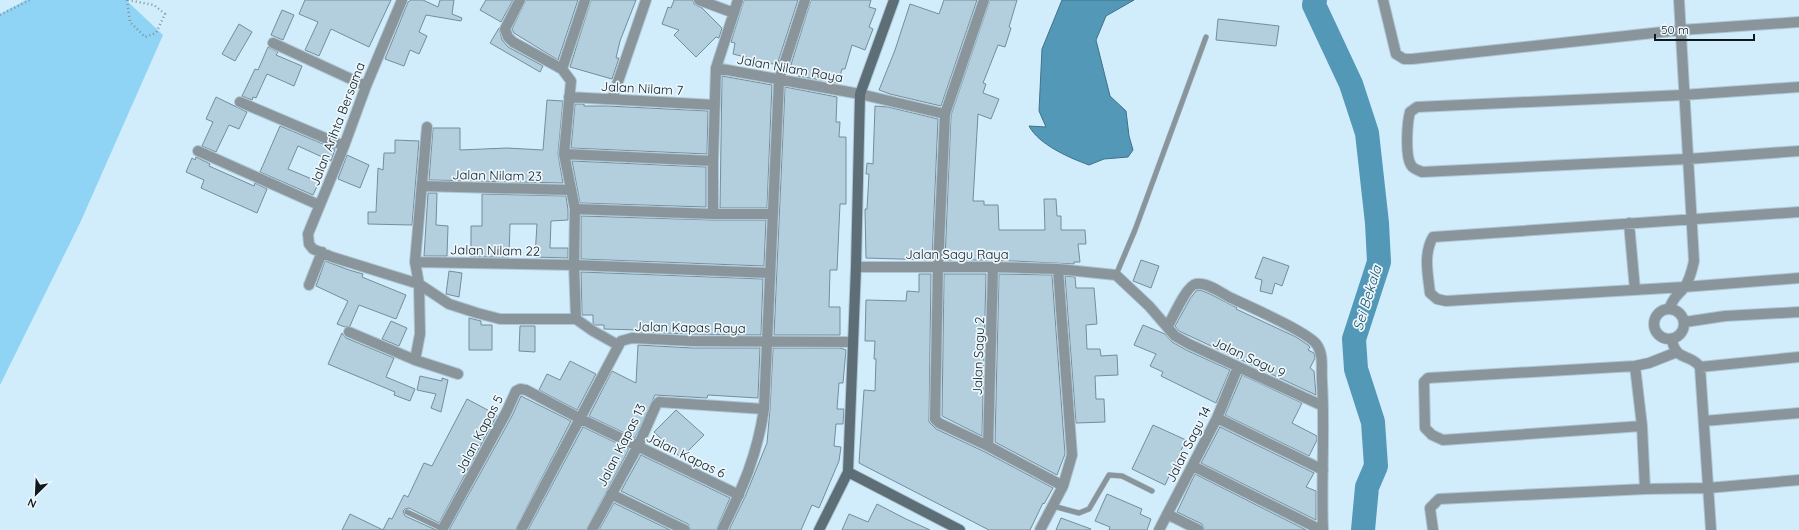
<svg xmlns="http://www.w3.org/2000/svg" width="1799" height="530" viewBox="0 0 1799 530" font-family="Quicksand,sans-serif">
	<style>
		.green { fill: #8fd3f5 }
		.water { fill: #5498b8; stroke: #3f728a }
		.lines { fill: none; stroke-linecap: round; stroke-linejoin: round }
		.river { stroke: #5498b8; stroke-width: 24 }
		.building { fill: #b3cedc; stroke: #738d9b }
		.lane-casing { stroke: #aec7d4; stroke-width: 6 }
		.street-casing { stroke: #aec7d4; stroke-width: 12 }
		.secondary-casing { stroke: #aec7d4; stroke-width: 12 }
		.path { stroke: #7f939e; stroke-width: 2.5; stroke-dasharray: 1 3; stroke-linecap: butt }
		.lane { stroke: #8a959b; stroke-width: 5 }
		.street { stroke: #8a959b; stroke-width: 10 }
		.secondary { stroke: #5d6e76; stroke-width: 10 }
		.labels { text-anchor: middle; stroke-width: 3.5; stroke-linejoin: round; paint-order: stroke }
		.street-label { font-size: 13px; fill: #0f191e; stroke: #ecf7fd }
		.water-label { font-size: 14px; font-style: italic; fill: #20556d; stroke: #ecf7fd }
	</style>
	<rect width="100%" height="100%" fill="#d1edfc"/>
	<path class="green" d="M26,0H126L163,35L80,223L0,385V14Z"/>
	<path class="water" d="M1062,0H1134L1106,16L1096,40L1110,96L1126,111L1129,136L1133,150L1128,157L1104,159L1089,165C1070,158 1039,145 1029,126L1046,127L1039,111L1042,49Z"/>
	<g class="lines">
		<path class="river" d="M1315,0L1314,5L1351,84L1367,133L1377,223L1379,262L1354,339L1356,369L1373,422L1376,466L1367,487L1363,530"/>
	</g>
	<path class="building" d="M305,0H391L369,47L331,29L319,56L305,50L318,22L299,14Z
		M411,0H423L438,7L440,0H454L452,14L462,18L461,21L426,15L419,32L427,36L419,54L410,50L404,66L385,59L408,2Z
		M486,0H513L501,22L480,10Z
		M526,0H578L558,60L514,33L512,29Z
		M591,0H636L620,41L616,58H619L612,79L570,67Z
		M674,0H693L694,4L702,8L722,28L719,38L716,37L696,57L674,35L679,30L662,24L668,7L671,8Z
		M744,0H798L777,65L733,54L735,43L731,42Z
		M811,0H871L869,7L876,9L869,27L873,29L865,50L852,45L845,69H842L838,83L798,76H802L803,72L790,68Z
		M944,0H977L941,106L890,94L879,90L895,50L910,4L939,14Z
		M990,0H1017L1009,27L1011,28L1005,47L998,45L983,83L986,84L983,93L999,99L991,119L978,114L973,201H984V205H998L999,230H1045L1044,199H1056L1057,216H1061V230H1085L1086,244H1078L1080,262H1074V264L993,260H945L951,115Z
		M282,10L294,15L283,40L271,35Z
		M1218,19L1279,26L1276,46L1216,40Z
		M239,24L252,32L235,61L222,54Z
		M499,28L502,40L508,47L543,66L540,72L490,43Z
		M268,47L278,52L276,55L302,66L294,86L267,74L256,98L253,97L252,100L242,96L255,69L258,70Z
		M722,76L772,85L767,208H720Z
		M785,87L837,97L836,122H840L839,137H846V204H840L837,270H830L829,307H840V335H774Z
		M216,97L247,112L239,129L229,125L216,152L202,146L213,122L206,119Z
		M547,100L563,101L558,154L563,183L429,180L433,128H460V150L507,148L543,150Z
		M575,104H584V106H607L708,111L707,154L571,148Z
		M875,106L888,107L938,119L932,260L866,258L865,209H867L869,174H866L867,163L873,164Z
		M280,126L335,149L331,161L298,146L288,169L319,182L313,195L260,172Z
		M395,140L419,141L412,225L368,224V212H376L378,168L383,170L384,153H395Z
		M347,155L369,165L360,188L338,179Z
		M196,157L210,164L209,166L254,186L255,183L267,189L257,213L201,188L204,180L186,172L192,158L195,160Z
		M572,161L706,167V207L580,203Z
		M428,193H437L436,225L448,226L447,256H424Z
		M482,194L566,196L568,210V220L551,221L550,248H568V258L535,257L537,224H510L509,257H471V226H482Z
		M581,216L713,220H766L764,266L581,259Z
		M1263,257L1289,266L1282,286L1275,283L1272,294L1260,291L1262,280L1255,278Z
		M1141,260L1159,266L1151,288L1133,281Z
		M325,261L349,270L363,274L362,277L406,295L396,319L359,305L350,326L345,327L337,324L348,301L316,286Z
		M449,271L462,273L459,297L446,294Z
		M581,272L763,279L761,335L692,334L639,332V330L604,329V325H595L593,323V315H582Z
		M919,274H931L929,422L936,429L985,452L1053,488L1044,504L1043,503L1030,530H989L859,463L864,390L875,391L876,359H874L875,341H865L866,300L906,301L907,291L919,292Z
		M944,274H986L982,436L942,416Z
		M999,274L1052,275L1065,454L1057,475L995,442Z
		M1065,276L1075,277L1076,288H1094L1097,324L1086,325L1087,349H1100L1101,356L1117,355L1118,375L1095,376L1096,399H1104L1105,422L1076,423Z
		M1200,290L1210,294L1237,308L1236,309L1296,337L1308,345L1310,347L1308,350L1314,353L1315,358L1310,368L1314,371L1316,395L1179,331L1175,326L1190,299L1196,291Z
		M469,318L481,321V325H492V350H469Z
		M391,321L407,328L399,346L382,339Z
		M1143,325L1165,334L1172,342L1186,350L1230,370L1216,403L1161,376L1163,372L1150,366L1156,354L1134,345Z
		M520,326H535V352L519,351Z
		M342,333L346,338L394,358L386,377L415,389L410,401L394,395L395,392L328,364Z
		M638,345L692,348H760L758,398L708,395L707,398L655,395L635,438L589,416L612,371L636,383Z
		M773,348H840L846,350L843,383H839L837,409H844L843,424H836L834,446L841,447L839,461L819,508L812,505L801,530H729L745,497L767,443L770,409Z
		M570,361L596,374L577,410L539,390L547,374L560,380Z
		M1242,375L1302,403L1292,423L1317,436V440L1309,456L1225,415Z
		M420,376L442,381V378L448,380L441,412L431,408L436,394L417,390Z
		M521,396L571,421L515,530H449L512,416Z
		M467,399L497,415L439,523L409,508L405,509L403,511L405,516L436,530H383L389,518L392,519L404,495L408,497L424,463L432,466Z
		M676,410L704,435L681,458L654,432Z
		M1153,425L1186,440L1165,485L1132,469Z
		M583,427L629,449L586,530H528Z
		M1220,427L1314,473L1306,487L1316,491V520L1201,463Z
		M641,455L730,498L716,530H691L688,524L621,491Z
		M1195,474L1306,530H1205L1202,524L1177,512Z
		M1107,494L1142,509L1140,514L1151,519L1147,530H1109L1110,527L1095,521Z
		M614,503L670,530H599Z
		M877,504L906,519L930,530H842L849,514L868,522Z
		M350,514L383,530H342Z
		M1061,518L1091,529L1090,530H1056Z"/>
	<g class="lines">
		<defs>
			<path id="lane" d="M1116,275L1135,230L1206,37
				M1053,506L1079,513L1089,509L1109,475L1122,476L1152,491
				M407,512L443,529"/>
			<path id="street" d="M402,0L366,86L344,146L308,234L309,244L313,249L332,257L419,284L449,304L477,313L500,319H576
				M520,0L505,29L508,37L513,42L562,69L571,81L564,154L575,209L574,265L576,319L593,331L618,345
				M699,0L734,13
				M984,0L945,114L938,266L935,419L939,423L988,446L1063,486
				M1383,0L1396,54L1404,59H1412L1681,30L1799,22
				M273,43L366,86
				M716,68L860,94L945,114
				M562,69L585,0
				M1799,87L1683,95L1417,107L1410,112C1407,123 1405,156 1411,165C1413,169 1418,170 1422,172L1688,159L1799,151
				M569,97L715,105
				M612,99L646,0
				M240,102L344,146
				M198,151L319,205
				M564,154L713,161
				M422,186L570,190
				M575,209L713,214H773
				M1799,212L1433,237C1423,254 1428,275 1430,293L1437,299L1446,301L1684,287L1799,278
				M713,214V161L716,68L738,0
				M1629,223L1635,290
				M415,262L574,265L770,273
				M856,267H993L1058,269L1116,275L1149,306L1175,336L1189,344L1323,406
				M309,285L322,252
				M1654 324a15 15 0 1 1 30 0a15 15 0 1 1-30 0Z
				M1669,309C1674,297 1676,297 1684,288C1690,280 1692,270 1694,261L1679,0
				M1685,322L1725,316L1799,312
				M1168,326C1173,317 1187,285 1196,284C1206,282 1220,292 1229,297C1246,305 1310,333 1317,345C1324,355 1321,369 1322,381C1325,431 1321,480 1323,530
				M349,332L415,360L458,374
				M1672,339C1675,362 1691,353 1700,367L1711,530
				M415,360L420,334L419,284L415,262L427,127
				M1635,366L1642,426L1443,440L1432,435L1425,428L1424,382L1428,378L1635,366L1649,363L1677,352
				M1700,367L1799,357
				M1217,418L1323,470
				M1704,421L1799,413
				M1642,426L1645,489L1708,488L1799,480
				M988,446L993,267
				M1193,466L1321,530
				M611,494L685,530
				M1167,514L1199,530
				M442,530L506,413L516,391L520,389L526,390L579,418L739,495
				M521,530L621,341L632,338L692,341L853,342
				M592,530L638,446L656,405L659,402L764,409
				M722,530C743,487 757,456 764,409L779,80L805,0
				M1040,530L1063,486L1072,455L1058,269
				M1159,530L1217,418L1238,367
				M1433,530L1430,508L1439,499L1645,489"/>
			<path id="secondary" d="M848,472L960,530
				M819,530L848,472L856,267L860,94L894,0"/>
		</defs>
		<use href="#lane" class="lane-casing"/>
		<use href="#street" class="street-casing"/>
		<use href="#secondary" class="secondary-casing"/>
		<path class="path" d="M127,0L130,22L145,37L156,33L165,14L154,5L128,0
			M0,15L30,0"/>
		<use href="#lane" class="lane"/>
		<use href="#street" class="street"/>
		<use href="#secondary" class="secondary"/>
	</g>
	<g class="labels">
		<g class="street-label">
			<text transform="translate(790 68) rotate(10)" y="5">Jalan Nilam Raya</text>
			<text transform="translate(642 88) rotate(3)" y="5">Jalan Nilam 7</text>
			<text transform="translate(337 124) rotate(-69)" y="5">Jalan Arihta Bersama</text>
			<text transform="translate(497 175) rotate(1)" y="5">Jalan Nilam 23</text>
			<text transform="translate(495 250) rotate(1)" y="5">Jalan Nilam 22</text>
			<text x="957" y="259">Jalan Sagu Raya</text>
			<text transform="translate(690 327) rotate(1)" y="5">Jalan Kapas Raya</text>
			<text transform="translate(978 356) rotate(-88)" y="5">Jalan Sagu 2</text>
			<text transform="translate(1249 357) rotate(25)" y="5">Jalan Sagu 9</text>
			<text transform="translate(479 434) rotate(-62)" y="5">Jalan Kapas 5</text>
			<text transform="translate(1188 444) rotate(-63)" y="5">Jalan Sagu 14</text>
			<text transform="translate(621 445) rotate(-63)" y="5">Jalan Kapas 13</text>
			<text transform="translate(686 455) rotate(26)" y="5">Jalan Kapas 6</text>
		</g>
		<g class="water-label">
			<text transform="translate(1367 298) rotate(-73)" y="5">Sei Bekala</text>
		</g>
	</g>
	<g transform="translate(36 494) rotate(204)" stroke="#ecf7fd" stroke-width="3" paint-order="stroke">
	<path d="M0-3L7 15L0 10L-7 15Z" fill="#0f191e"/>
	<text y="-6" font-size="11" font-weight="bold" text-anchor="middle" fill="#0f191e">N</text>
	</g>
	<path d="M1655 34v6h99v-6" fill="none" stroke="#0f191e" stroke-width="2"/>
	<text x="1661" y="34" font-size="12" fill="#0f191e" stroke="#ecf7fd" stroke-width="3" paint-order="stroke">50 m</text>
</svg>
